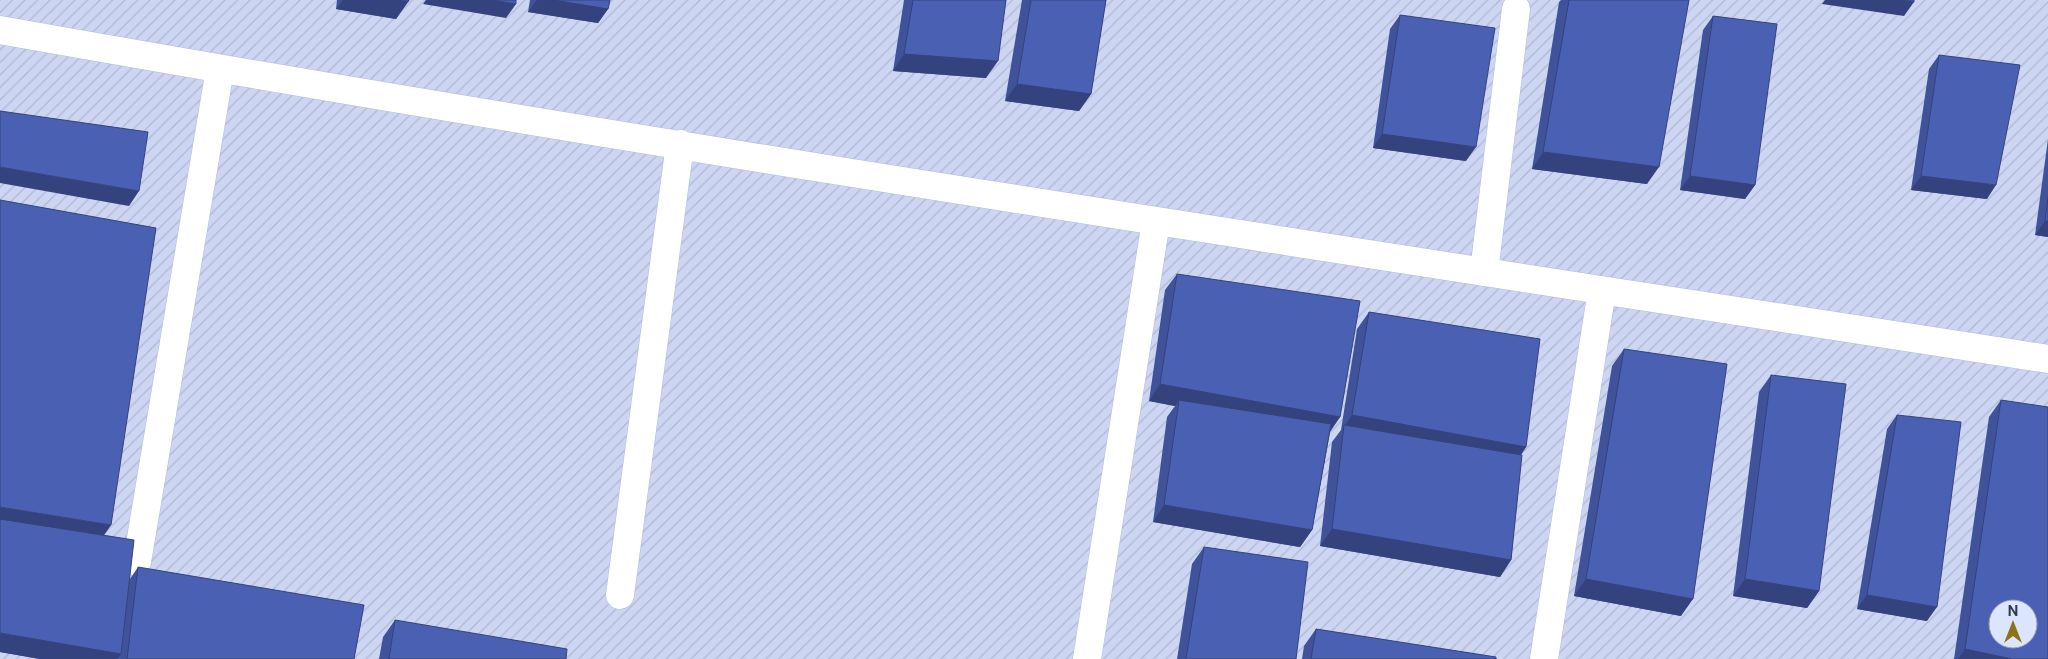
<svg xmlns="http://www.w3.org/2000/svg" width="2048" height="659" viewBox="0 0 2048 659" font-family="'Public Sans',sans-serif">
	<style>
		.industrial { fill: url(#industrial-furrows); fill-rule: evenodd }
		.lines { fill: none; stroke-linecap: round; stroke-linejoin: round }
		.minor-casing { stroke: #afbde6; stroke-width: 29 }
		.minor { stroke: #fff; stroke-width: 28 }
		.wall { fill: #40539a }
		.shaded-wall { fill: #34437d }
		.building { fill: #4a60b3; stroke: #34437d; fill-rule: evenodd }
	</style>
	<defs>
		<pattern id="industrial-furrows" width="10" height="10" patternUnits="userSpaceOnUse" patternTransform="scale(1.25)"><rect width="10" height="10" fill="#ccd5f2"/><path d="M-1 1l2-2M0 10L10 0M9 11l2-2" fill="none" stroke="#b0b8d1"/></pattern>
	</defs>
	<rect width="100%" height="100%" fill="#dce5fe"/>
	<path class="industrial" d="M0,0H2048V659H0ZM1998,609H2028V639H1998Z"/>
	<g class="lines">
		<defs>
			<path id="minor" d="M0,30C681,151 1365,253 2048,359
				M1484,272L1516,9
				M137,562L220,69
				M620,595L680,144
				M1087,659L1156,221
				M1544,659L1602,290"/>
		</defs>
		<use href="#minor" class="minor-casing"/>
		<use href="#minor" class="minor"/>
	</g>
	<path class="wall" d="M337,0H409L396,19L336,9Z
		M530,0H610L608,9L598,23L528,12Z
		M904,0H1006L986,78L893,71Z
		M1022,0H1106L1091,94L1079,111L1005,101Z
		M1561,0H1689L1647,184L1532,169L1559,2Z
		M1400,15L1466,161L1373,148L1390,29Z
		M1713,16L1755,185L1745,199L1680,190L1703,30Z
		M1939,55L1987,199L1911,190L1929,69Z
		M2048,139V237L2035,235Z
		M1177,274L1340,417L1330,432L1312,530L1300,547L1153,522L1167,417L1175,406L1149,401L1165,290Z
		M1369,312L1526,447L1521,455L1511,560L1500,577L1320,546L1332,442L1341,430L1357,329Z
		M1624,349L1681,616L1574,596L1612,366Z
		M1771,375L1819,591L1807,608L1733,596L1759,392Z
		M2001,400L2048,659H1954L1989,417Z
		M1897,415L1927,621L1857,609L1887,429Z
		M111,525L104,535L130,579L138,567L354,659H40L0,652Z
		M1204,547L1296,659H1177L1192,564Z
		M395,620L566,659H379L383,637Z
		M1316,629L1496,659H1302L1304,646Z"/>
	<path class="shaded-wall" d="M343,0H397L408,2L396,19L336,9Z
		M426,0H493L516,4L506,18L423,4Z
		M537,0H553L608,9L598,23L528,12Z
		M1825,0H1899L1914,2L1904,16L1822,4Z
		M904,54L998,61L986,78L893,71Z
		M1017,84L1091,94L1079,111L1005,101Z
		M1382,134L1476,147L1466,161L1373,148Z
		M1543,152L1659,167L1647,184L1532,169Z
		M0,167L139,191L129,206L0,183Z
		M1690,176L1755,185L1745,199L1680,190Z
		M1921,176L1996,185L1987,199L1911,190Z
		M2045,221H2048V237L2035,235Z
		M1160,384L1340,417L1328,434L1179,400L1175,406L1149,401Z
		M1352,415L1526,447L1514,464L1344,427Z
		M1164,505L1312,530L1300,547L1153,522Z
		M0,507L111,525L99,542L0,526Z
		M1332,529L1511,560L1500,577L1320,546Z
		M1586,579L1693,599L1681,616L1574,596Z
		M1745,579L1819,591L1807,608L1733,596Z
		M1867,595L1937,607L1927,621L1857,609Z
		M0,633L121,654L117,659H40L0,652Z
		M1965,649L2012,659H1958Z"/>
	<path class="building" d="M397,0H409L408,2Z
		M493,0H516V4Z
		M553,0H610L608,9Z
		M913,0H1006L998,61L904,54Z
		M1031,0H1106L1091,94L1017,84Z
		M1569,0H1689L1659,167L1543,152Z
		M1899,0H1914V2Z
		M1400,15L1495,28L1476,147L1382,134Z
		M1713,16L1777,24L1755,185L1690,176Z
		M1939,55L2020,65L1996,185L1921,176Z
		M0,111L148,132L139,191L0,167Z
		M2048,197V221H2045Z
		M0,200L156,228L111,525L0,507Z
		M1177,274L1360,301L1340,417L1160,384Z
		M1369,312L1540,339L1526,447L1352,415Z
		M1624,349L1727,364L1693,599L1586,579Z
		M1771,375L1846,384L1819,591L1745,579Z
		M1179,400L1331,424L1312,530L1164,505Z
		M2001,400L2048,407V659H2012L1965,649ZM1998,609H2028V639H1998Z
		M1897,415L1961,422L1937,607L1867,595Z
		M1344,425L1522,455L1511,560L1332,529Z
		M0,519L134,540L121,654L0,633Z
		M1204,547L1308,562L1296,659H1186Z
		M138,567L364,605L354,659H127Z
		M395,620L567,649L566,659H389Z
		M1316,629L1496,657V659H1311Z"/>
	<g transform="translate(2013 624)"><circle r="24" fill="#dce5fe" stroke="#99a0b6"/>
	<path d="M0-4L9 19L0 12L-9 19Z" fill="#8e7217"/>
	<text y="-8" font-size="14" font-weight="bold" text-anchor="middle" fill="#34394a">N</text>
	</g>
</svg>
